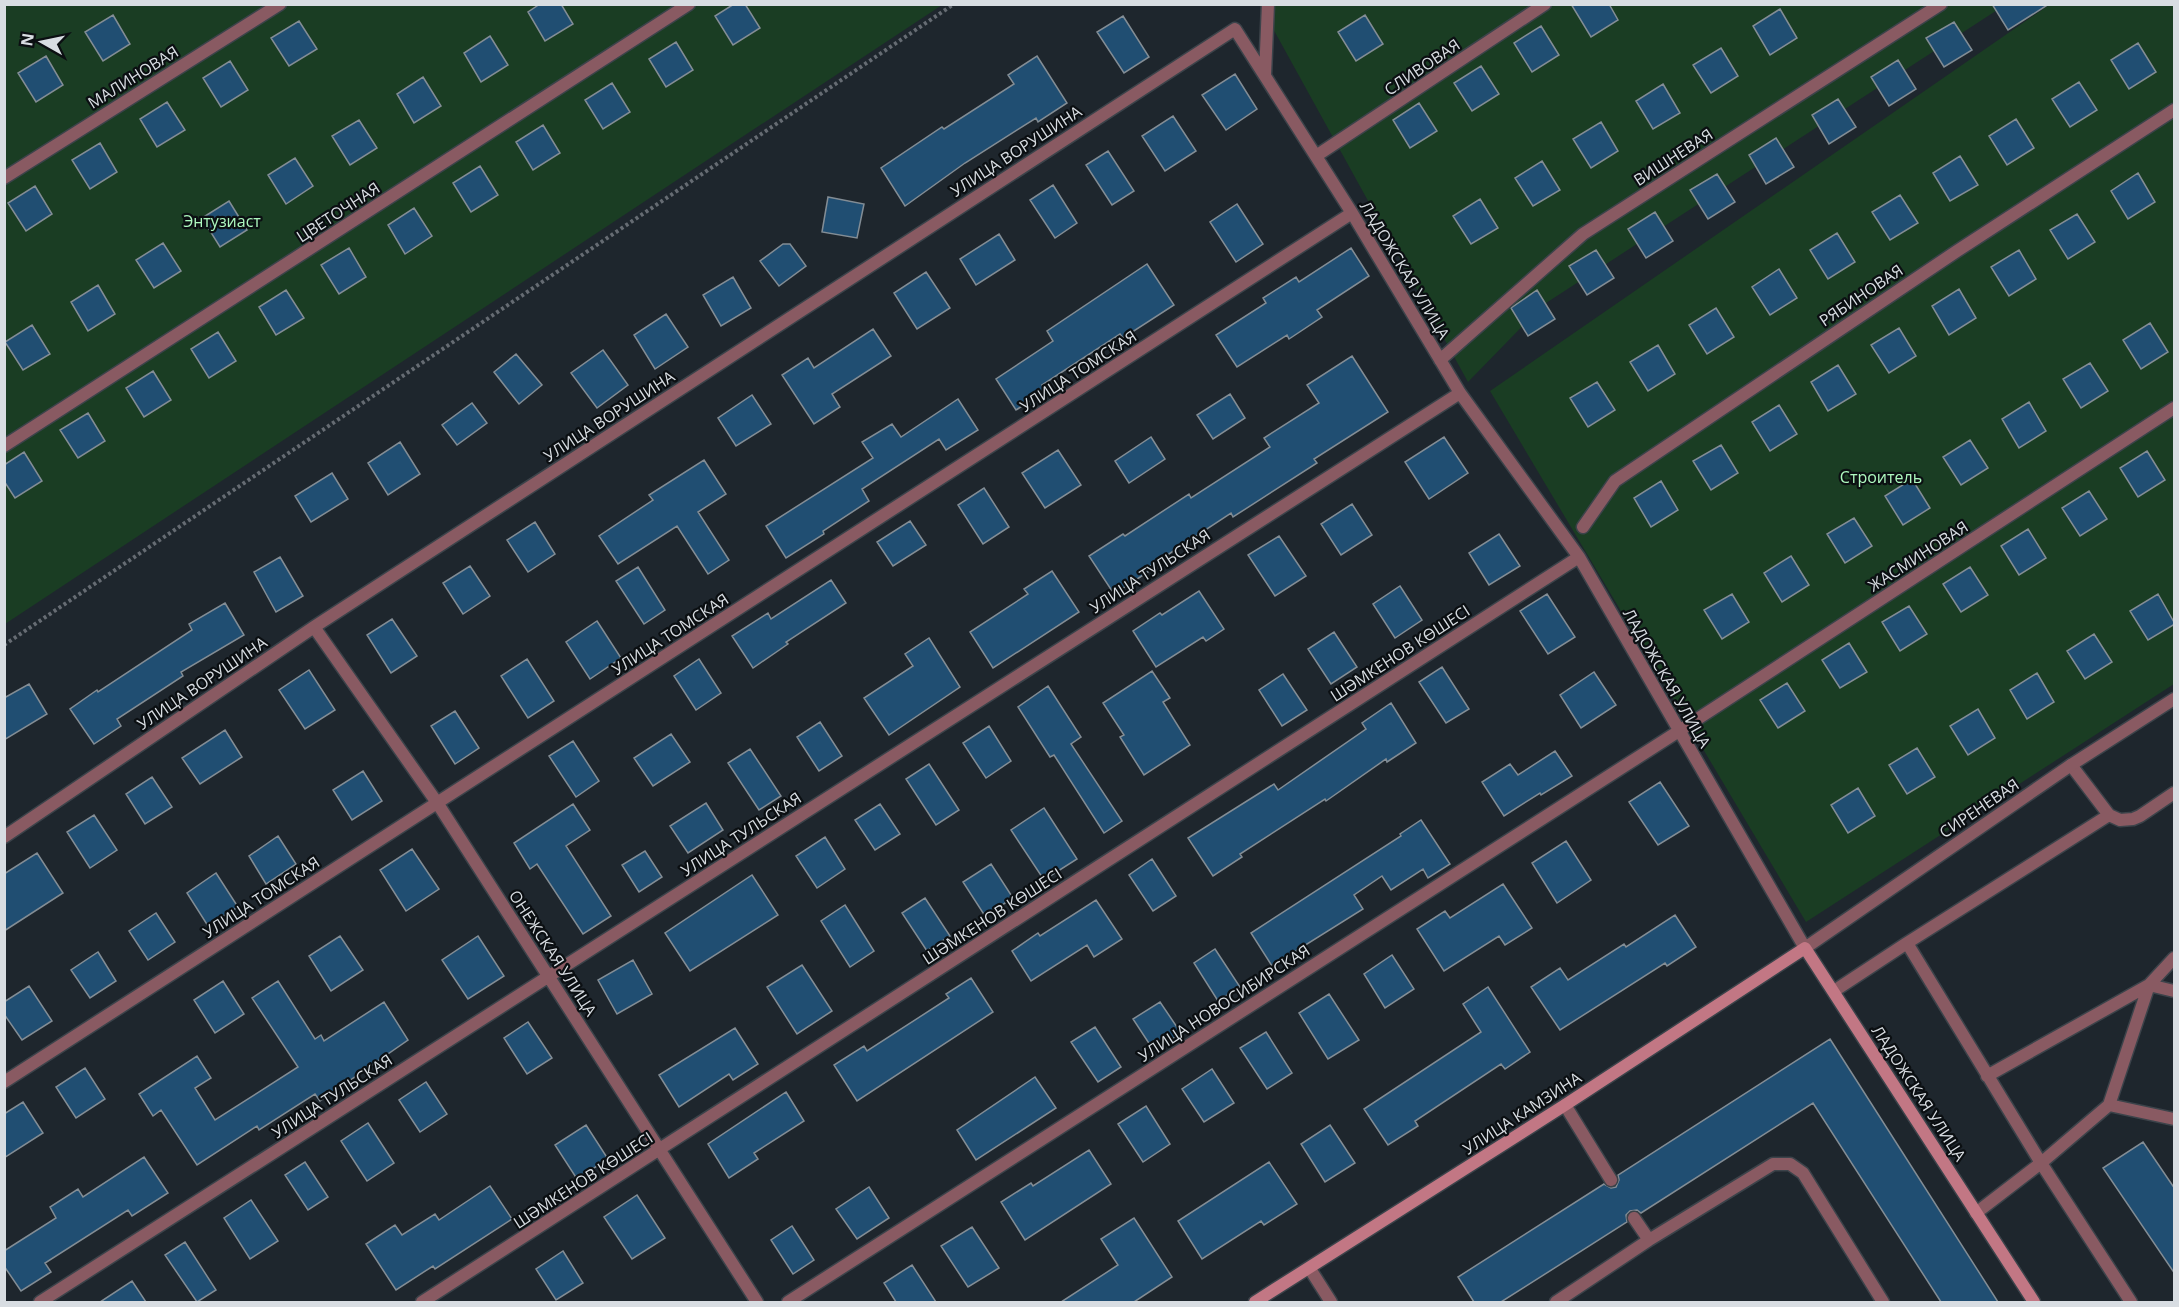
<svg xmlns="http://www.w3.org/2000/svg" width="2179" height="1307" viewBox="0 0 2179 1307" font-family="'Open Sans',sans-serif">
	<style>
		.green { fill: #1a3d23 }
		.building { fill: #204e72; stroke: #838d95; stroke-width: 1.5 }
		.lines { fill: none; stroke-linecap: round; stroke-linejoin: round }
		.service-casing { stroke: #3c434a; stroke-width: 15 }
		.minor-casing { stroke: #3c434a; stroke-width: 15 }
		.secondary-casing { stroke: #3c434a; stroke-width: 15 }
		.path { stroke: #666c73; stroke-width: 4; stroke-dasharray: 3 3; stroke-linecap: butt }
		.service { stroke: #895a62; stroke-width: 12 }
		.minor { stroke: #895a62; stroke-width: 12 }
		.secondary { stroke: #c27784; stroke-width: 12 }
		.labels { text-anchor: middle; stroke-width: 4.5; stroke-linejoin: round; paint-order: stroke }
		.street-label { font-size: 16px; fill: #d8dde2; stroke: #0b0f12 }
		.park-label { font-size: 16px; fill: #aef9bf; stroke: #0b0f12 }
	</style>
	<rect width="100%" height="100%" fill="#1e262d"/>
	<path class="green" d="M5,5H942L5,624Z
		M1260,5H2005L1543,305L1468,382Z
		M2049,5H2174V684L1806,922L1490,391Z"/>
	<path class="building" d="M540,4H561L573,24L545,41L528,12Z
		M734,4H745L760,28L733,45L715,16Z
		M1571,4H1609L1618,20L1591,37Z
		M1992,4H2049L2008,30Z
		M1780,9L1797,38L1770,55L1753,26Z
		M113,15L130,44L103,61L85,32Z
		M1365,15L1383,44L1356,61L1338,32Z
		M1123,16L1149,57L1124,73L1097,32Z
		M299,21L317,49L289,66L271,38Z
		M1954,22L1972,50L1944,67L1926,38Z
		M1541,26L1559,55L1532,72L1514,43Z
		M490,36L508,65L481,82L464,53Z
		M676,42L693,70L666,87L649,59Z
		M2138,43L2156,72L2129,89L2111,60Z
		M1721,48L1738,76L1711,93L1693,65Z
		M46,56L63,85L36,102L18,73Z
		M1037,56L1067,103L1038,122L1036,118L965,163L905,206L881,168L942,127L944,129L1014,84L1008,75Z
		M1898,60L1916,89L1889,106L1871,77Z
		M230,61L248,90L221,107L203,78Z
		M1481,66L1499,94L1472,111L1454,83Z
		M1235,74L1257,109L1226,130L1202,95Z
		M423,77L441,106L414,123L397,94Z
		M2079,82L2097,110L2070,127L2052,99Z
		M612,83L630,112L603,129L585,100Z
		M1663,84L1680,113L1653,129L1636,101Z
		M1838,99L1856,127L1829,144L1812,115Z
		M167,102L185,130L157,147L140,119Z
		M1419,103L1437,131L1410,148L1393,120Z
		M1173,116L1196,151L1165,171L1142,136Z
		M2016,119L2034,148L2007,165L1989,136Z
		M359,120L377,148L350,165L332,136Z
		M1601,122L1618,151L1591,168L1573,139Z
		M543,125L560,153L533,170L516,142Z
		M1776,138L1794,167L1766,184L1749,155Z
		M100,143L117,172L90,189L72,160Z
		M1108,151L1134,191L1112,205L1086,165Z
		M1960,156L1978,185L1950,201L1933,173Z
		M295,158L313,186L286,204L268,175Z
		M1542,161L1560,190L1533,206L1515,178Z
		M480,166L498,195L471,212L453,183Z
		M2138,173L2155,202L2128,219L2111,191Z
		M1717,174L1735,202L1708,219L1690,190Z
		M1053,185L1077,223L1055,238L1030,200Z
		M35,186L52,214L26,231L8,203Z
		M1900,195L1918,223L1890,240L1872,212Z
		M828,197L864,204L857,238L822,232Z
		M1480,199L1498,228L1471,244L1453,216Z
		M229,201L247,230L220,247L202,218Z
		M1237,204L1263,244L1236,262L1210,222Z
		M414,208L432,236L405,254L388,225Z
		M1655,212L1673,241L1646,258L1628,229Z
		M2077,214L2095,242L2068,259L2050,230Z
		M1837,233L1855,262L1828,279L1810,250Z
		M999,234L1015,260L976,285L960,259Z
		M163,243L181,271L154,288L136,260Z
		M783,244H790L806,266L779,286L760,261Z
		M349,248L366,277L339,294L321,265Z
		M1351,248L1369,276L1317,310L1322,317L1289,339L1287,335L1237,367L1216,335L1266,303L1263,298L1296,277L1299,282Z
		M1596,250L1614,278L1587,295L1569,266Z
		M2019,250L2036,279L2009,296L1991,267Z
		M1147,264L1174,305L1123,338L1120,334L1042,385L1046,391L1016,410L996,379L1053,341L1047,331Z
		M1779,269L1797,298L1770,315L1752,287Z
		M926,272L950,308L917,329L894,293Z
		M733,277L751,308L721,326L703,295Z
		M98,285L115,314L88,331L71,302Z
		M1959,289L1976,318L1949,335L1932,306Z
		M286,290L304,318L276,335L259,307Z
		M1537,290L1555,319L1528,336L1511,308Z
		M1716,308L1734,337L1707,354L1689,325Z
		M666,314L688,347L655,369L634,335Z
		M2150,323L2168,352L2141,369L2123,340Z
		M32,325L50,354L23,370L5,342Z
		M1899,328L1916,356L1889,373L1871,345Z
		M873,329L891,356L832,394L840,407L814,424L782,375L808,358L814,368Z
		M218,332L236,361L209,378L191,349Z
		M1658,345L1675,374L1648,391L1630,362Z
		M603,350L628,385L597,408L571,373Z
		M516,354L542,385L519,404L494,372Z
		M1352,356L1388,412L1314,459L1317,463L1233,517L1231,513L1146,569L1148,572L1114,594L1089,556L1123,534L1125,536L1189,494L1191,498L1270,447L1264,438L1319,403L1307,385Z
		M2090,363L2108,391L2081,408L2063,379Z
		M1838,365L1856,394L1828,411L1811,382Z
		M153,371L171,400L144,417L126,388Z
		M1597,382L1615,410L1588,427L1570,398Z
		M1230,394L1245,418L1213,439L1197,415Z
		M752,395L771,424L736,446L718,418Z
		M958,399L978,430L946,450L939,439L862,489L869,501L823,531L824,534L786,558L766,526L873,458L862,442L892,424L901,437Z
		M2029,402L2046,431L2019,448L2002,419Z
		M472,403L487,423L457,445L442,425Z
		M1779,405L1797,434L1770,451L1752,422Z
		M88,413L105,441L78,458L60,430Z
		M1151,437L1165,459L1129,483L1115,461Z
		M1444,437L1468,473L1429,499L1405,462Z
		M1970,440L1988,468L1961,485L1943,457Z
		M400,442L420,474L388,495L368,463Z
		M1721,445L1738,473L1711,490L1693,461Z
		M1058,450L1081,485L1045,508L1022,473Z
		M2147,451L2165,480L2138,497L2120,468Z
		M24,452L42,481L15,498L4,481V465Z
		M704,460L726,494L698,512L729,560L708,574L677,526L618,564L599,536L653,500L649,495Z
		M332,473L348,499L311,522L295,496Z
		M1912,479L1930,508L1903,525L1885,496Z
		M1661,481L1678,510L1651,527L1634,498Z
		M984,488L1009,527L983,544L958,505Z
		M2089,491L2107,519L2080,536L2062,508Z
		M1352,504L1372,535L1341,555L1321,524Z
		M1854,518L1872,546L1845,563L1827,534Z
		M910,521L926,545L893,566L877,542Z
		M535,522L555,554L528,572L507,540Z
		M2028,529L2046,558L2019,575L2001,546Z
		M1499,534L1520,566L1489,585L1469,553Z
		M1279,536L1306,576L1275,596L1248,555Z
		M1791,556L1809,585L1782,602L1764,573Z
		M280,557L303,596L276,612L254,572Z
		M470,566L490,596L463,614L443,583Z
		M638,567L665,610L644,624L616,581Z
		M1970,567L1988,595L1961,612L1943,584Z
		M1052,571L1079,612L993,668L970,632L1028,594L1024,589Z
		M831,580L846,603L786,642L788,644L753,668L732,636L768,613L771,619Z
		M1400,586L1422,620L1395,638L1373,604Z
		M1199,591L1224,629L1206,641L1203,637L1156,667L1133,631L1160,613L1162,615Z
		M1547,594L1575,637L1548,654L1520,611Z
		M1732,594L1749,622L1722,639L1704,610Z
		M2158,594L2175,624L2148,640L2130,611Z
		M225,603L244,635L181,672L183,676L117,719L121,726L94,744L70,709L97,690L98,692L192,630L189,624Z
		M1909,606L1927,634L1900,651L1882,622Z
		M392,619L417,656L391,673L367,635Z
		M597,621L621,658L590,679L566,642Z
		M1334,632L1357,667L1331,684L1308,649Z
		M2094,634L2112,662L2085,679L2067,651Z
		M929,638L960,687L889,735L864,698L913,666L905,654Z
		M1849,643L1867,672L1840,688L1822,660Z
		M527,659L554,701L528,718L501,676Z
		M699,659L721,693L696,710L674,676Z
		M1442,667L1469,709L1446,723L1419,682Z
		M309,670L335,710L305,729L279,690Z
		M1152,671L1170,698L1163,702L1190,745L1144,775L1120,737L1124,735L1103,703Z
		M1594,672L1616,705L1581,728L1560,695Z
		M2037,673L2054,702L2027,719L2010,690Z
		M1283,674L1307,710L1282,726L1259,690Z
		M1787,683L1805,711L1778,728L1760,700Z
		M29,684L47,714L4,740V698Z
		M1048,686L1081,737L1071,744L1122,821L1104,833L1054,755L1050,757L1018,707Z
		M1391,703L1416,743L1387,762L1386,759L1326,801L1325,799L1240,854L1242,857L1213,876L1188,838L1274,784L1278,790L1366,729L1362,723Z
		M1978,709L1995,738L1968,755L1950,726Z
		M455,711L479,748L455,764L431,726Z
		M820,722L842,756L819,771L797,737Z
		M989,726L1011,761L986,778L963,743Z
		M225,730L242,757L200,784L182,758Z
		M671,734L690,762L653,786L634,758Z
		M573,741L599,781L576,797L549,756Z
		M1917,748L1935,777L1907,794L1889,765Z
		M750,749L781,796L759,810L728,763Z
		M1555,751L1572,776L1541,795L1540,793L1504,816L1482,782L1510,764L1518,775Z
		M929,764L959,810L936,825L906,779Z
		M363,771L382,801L352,820L333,790Z
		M152,777L172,807L145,824L126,794Z
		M1660,782L1689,826L1658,845L1629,802Z
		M1858,788L1875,816L1848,833L1831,805Z
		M706,803L723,830L688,853L670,826Z
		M573,804L590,830L566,846L611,916L583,934L537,864L530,869L514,843Z
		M880,804L900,834L875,850L855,820Z
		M1044,808L1077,859L1044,880L1011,830Z
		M94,815L117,850L90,868L67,832Z
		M1421,820L1450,864L1428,878L1423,869L1391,890L1382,876L1354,895L1363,909L1272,966L1251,933L1401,836L1400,834Z
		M278,836L296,864L266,884L249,856Z
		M825,837L845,869L817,888L796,856Z
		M1566,841L1591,880L1557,903L1532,863Z
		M412,849L439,889L406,911L380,870Z
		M645,851L662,877L639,892L622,865Z
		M37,853L63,893L4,931V874Z
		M1152,859L1176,896L1153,911L1129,875Z
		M991,864L1013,898L985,916L963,882Z
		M216,873L238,907L208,926L187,893Z
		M752,875L778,915L690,971L665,933Z
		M1503,884L1532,928L1505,945L1499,936L1444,971L1417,929L1445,911L1450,918Z
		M925,898L950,936L927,951L902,913Z
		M1096,900L1122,939L1094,957L1087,945L1031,981L1012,951L1038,933L1040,936Z
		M845,905L874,951L850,967L821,921Z
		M156,913L175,942L148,960L129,931Z
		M1675,915L1696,947L1667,966L1665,963L1560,1030L1531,987L1560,968L1568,980L1624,944L1626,947Z
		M340,936L363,970L331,991L309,956Z
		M478,936L504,976L468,999L442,960Z
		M1215,949L1240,987L1218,1001L1194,963Z
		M98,952L116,981L90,998L71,970Z
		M1392,955L1414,989L1385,1008L1364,974Z
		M633,960L652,994L617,1014L598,980Z
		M802,965L832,1011L797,1034L767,987Z
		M971,978L993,1012L857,1101L834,1065L864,1046L867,1051L949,998L946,994Z
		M223,981L244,1014L215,1033L194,1000Z
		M278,981L315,1039L321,1035L324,1041L384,1002L408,1040L320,1101L315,1094L259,1130L257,1126L197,1165L161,1110L153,1116L139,1094L197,1056L211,1078L195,1088L215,1120L298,1067L252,998Z
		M29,986L52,1021L22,1040L4,1014V1002Z
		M1488,987L1530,1052L1505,1069L1501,1064L1415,1121L1418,1126L1388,1145L1364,1109L1481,1032L1463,1004Z
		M1329,994L1359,1040L1328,1059L1299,1013Z
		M1160,1002L1181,1033L1154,1051L1133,1019Z
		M528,1022L552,1058L527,1074L504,1038Z
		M1095,1027L1121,1067L1098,1082L1071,1042Z
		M735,1028L758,1064L733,1080L729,1074L679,1107L659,1075Z
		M1266,1032L1292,1073L1267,1089L1240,1048Z
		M1830,1039L1998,1302H1941L1813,1103L1641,1213L1637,1210L1630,1211L1626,1215L1627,1222L1501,1302H1474L1458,1277L1604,1184L1611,1188L1616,1187L1619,1180L1618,1175Z
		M85,1068L105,1099L76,1118L56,1087Z
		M1212,1069L1234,1103L1204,1122L1182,1089Z
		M1035,1077L1056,1108L976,1160L957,1130Z
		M426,1082L447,1114L420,1132L399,1100Z
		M786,1092L804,1121L754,1153L758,1159L729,1178L708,1144Z
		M23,1102L43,1133L4,1158V1114Z
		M1146,1106L1170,1144L1143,1162L1118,1124Z
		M368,1123L394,1163L367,1181L341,1141Z
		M586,1125L608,1159L577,1179L555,1145Z
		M1330,1125L1355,1163L1325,1182L1301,1144Z
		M2143,1142L2175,1189V1274L2103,1168Z
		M1089,1150L1111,1184L1025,1240L1001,1202L1031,1183L1033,1186Z
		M144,1157L168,1193L132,1216L128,1210L45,1263L51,1272L21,1291L4,1266V1251L56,1218L50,1207L78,1189L83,1197Z
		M305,1162L328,1197L308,1210L285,1175Z
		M1269,1162L1297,1204L1264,1225L1261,1221L1202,1259L1178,1221Z
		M490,1186L512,1219L435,1269L433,1266L396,1290L366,1244L395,1225L402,1235L435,1214L439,1220Z
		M869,1187L889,1218L857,1239L836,1209Z
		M637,1195L665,1238L632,1259L604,1217Z
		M251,1200L278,1241L250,1259L224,1218Z
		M1134,1218L1172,1277L1134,1302H1061L1118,1265L1101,1239Z
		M792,1226L814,1260L793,1274L771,1240Z
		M972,1227L999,1268L968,1287L941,1246Z
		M185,1242L216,1290L197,1302L165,1255Z
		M563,1251L583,1283L556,1300L536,1269Z
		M912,1265L936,1302H896L884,1283Z
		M132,1281L146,1302H100Z"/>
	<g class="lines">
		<defs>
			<path id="service" d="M2071,765L2109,815L2120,820L2133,819L2140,816L2174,793
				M2109,815L1907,943L2041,1163L2131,1302
				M1834,991L1907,943
				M1987,1076L2149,985L2174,991
				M1565,1105L1611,1180
				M2109,1105L2174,1119
				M1976,1213L2041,1163L2109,1105L2149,985L2174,958
				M1634,1218L1649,1240
				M1556,1302L1649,1240L1773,1164H1790L1803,1173L1883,1302"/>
			<path id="minor" d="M1265,75L1268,4
				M1316,156L1545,4
				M4,178L280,4
				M1440,360L1583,234L1941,4
				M4,446L689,4
				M1583,527L1615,481L1957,251L2174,110
				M314,627L438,804L757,1302
				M4,837L314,627L1235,29L1352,213L1460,393L1579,557L1805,948L2071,765L2174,699
				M4,1082L1352,213
				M1310,1269L1331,1302
				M40,1302L1460,393
				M422,1302L1579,557
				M788,1302L1679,731L2174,408"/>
			<path id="secondary" d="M1255,1302L1565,1105L1805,948L2034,1302"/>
		</defs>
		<use href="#service" class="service-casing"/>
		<use href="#minor" class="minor-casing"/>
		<use href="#secondary" class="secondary-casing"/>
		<path class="path" d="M4,645L954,4"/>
		<use href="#service" class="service"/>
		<use href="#minor" class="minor"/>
		<use href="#secondary" class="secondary"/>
	</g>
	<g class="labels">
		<g class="street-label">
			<text transform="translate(1422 67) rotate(-34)" y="6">СЛИВОВАЯ</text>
			<text transform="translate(133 77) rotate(-32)" y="6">МАЛИНОВАЯ</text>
			<text transform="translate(1016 151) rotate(-33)" y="6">УЛИЦА ВОРУШИНА</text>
			<text transform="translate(1673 157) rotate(-33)" y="6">ВИШНЕВАЯ</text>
			<text transform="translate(338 212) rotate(-33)" y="6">ЦВЕТОЧНАЯ</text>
			<text transform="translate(1405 270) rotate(59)" y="6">ЛАДОЖСКАЯ УЛИЦА</text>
			<text transform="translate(1861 295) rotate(-34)" y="6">РЯБИНОВАЯ</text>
			<text transform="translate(1078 371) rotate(-33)" y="6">УЛИЦА ТОМСКАЯ</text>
			<text transform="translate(609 416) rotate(-33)" y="6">УЛИЦА ВОРУШИНА</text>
			<text transform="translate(1918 556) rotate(-33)" y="6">ЖАСМИНОВАЯ</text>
			<text transform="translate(1150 571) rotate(-33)" y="6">УЛИЦА ТУЛЬСКАЯ</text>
			<text transform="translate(670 634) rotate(-33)" y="6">УЛИЦА ТОМСКАЯ</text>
			<text transform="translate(1400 653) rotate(-33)" y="6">ШӘМКЕНОВ КӨШЕСІ</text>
			<text transform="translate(1667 678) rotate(60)" y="6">ЛАДОЖСКАЯ УЛИЦА</text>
			<text transform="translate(202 683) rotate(-34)" y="6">УЛИЦА ВОРУШИНА</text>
			<text transform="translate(1979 808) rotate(-34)" y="6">СИРЕНЕВАЯ</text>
			<text transform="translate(741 834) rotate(-33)" y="6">УЛИЦА ТУЛЬСКАЯ</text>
			<text transform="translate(261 897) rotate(-33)" y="6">УЛИЦА ТОМСКАЯ</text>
			<text transform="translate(992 916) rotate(-33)" y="6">ШӘМКЕНОВ КӨШЕСІ</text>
			<text transform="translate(553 953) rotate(57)" y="6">ОНЕЖСКАЯ УЛИЦА</text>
			<text transform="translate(1224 1003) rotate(-33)" y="6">УЛИЦА НОВОСИБИРСКАЯ</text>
			<text transform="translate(1919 1093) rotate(57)" y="6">ЛАДОЖСКАЯ УЛИЦА</text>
			<text transform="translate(332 1096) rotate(-33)" y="6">УЛИЦА ТУЛЬСКАЯ</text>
			<text transform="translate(1522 1113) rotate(-33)" y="6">УЛИЦА КАМЗИНА</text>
			<text transform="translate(583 1180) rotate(-33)" y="6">ШӘМКЕНОВ КӨШЕСІ</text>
		</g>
		<g class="park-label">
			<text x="222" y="227">Энтузиаст</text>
			<text x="1881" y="483">Строитель</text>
		</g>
	</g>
	<rect width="2179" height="1307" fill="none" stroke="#d8dde2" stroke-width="12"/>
	<g transform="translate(42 42) rotate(279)" stroke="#0b0f12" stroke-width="4.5" paint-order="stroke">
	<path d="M0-4.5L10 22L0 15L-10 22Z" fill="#d8dde2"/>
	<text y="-9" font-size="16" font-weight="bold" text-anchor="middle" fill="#d8dde2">N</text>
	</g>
</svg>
